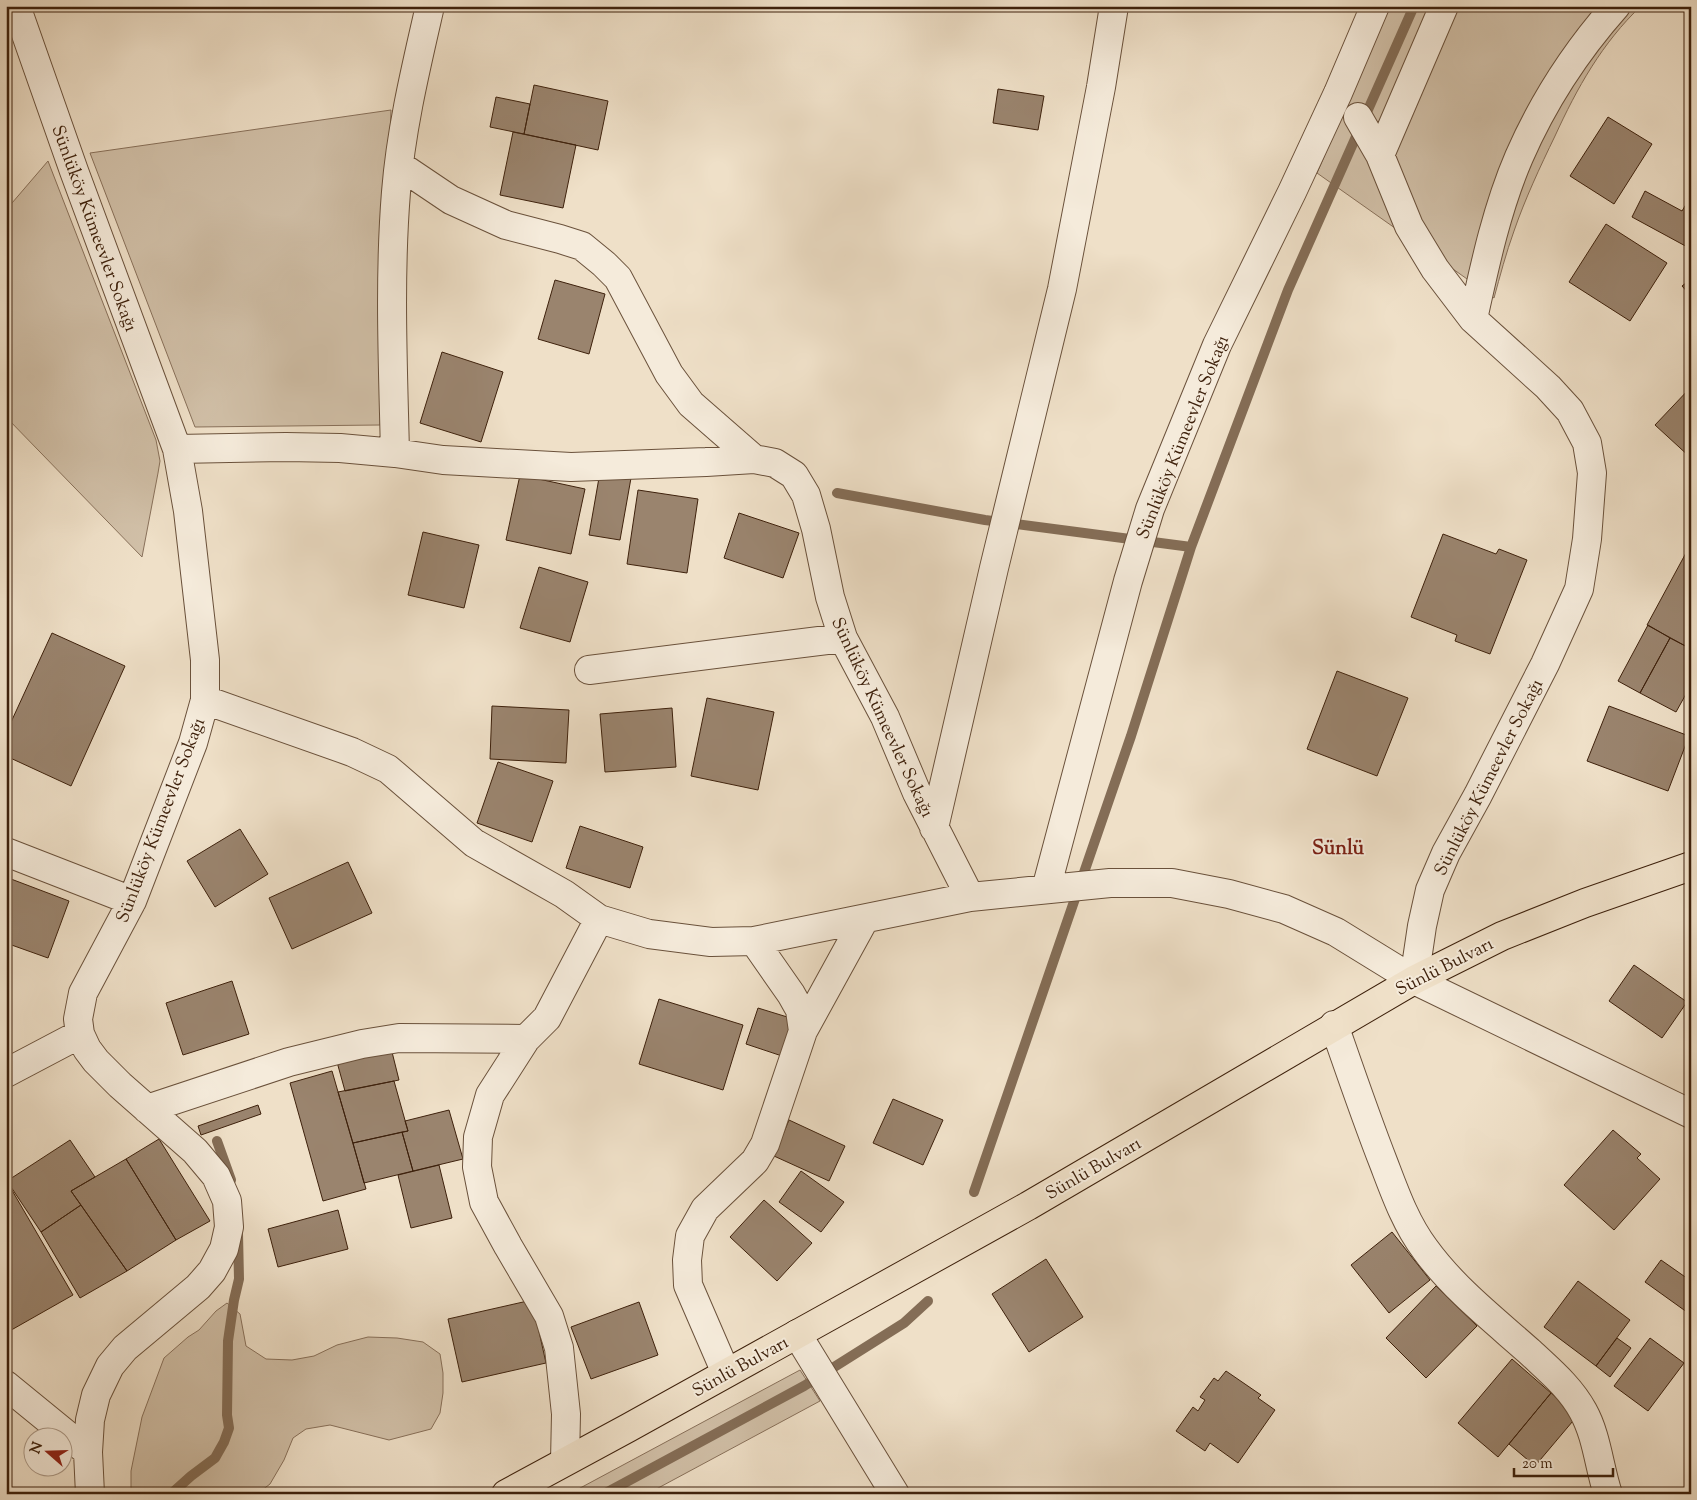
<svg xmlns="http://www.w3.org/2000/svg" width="1697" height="1500" viewBox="0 0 1697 1500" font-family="'Sorts Mill Goudy',serif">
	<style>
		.green { fill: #d1c0a8; stroke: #88705a }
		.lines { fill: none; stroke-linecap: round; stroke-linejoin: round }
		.stream { stroke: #846d56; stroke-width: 10 }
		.building { fill: #9a846e; stroke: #3e210c }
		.minor-casing { stroke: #6a513b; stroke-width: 30 }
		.major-casing { stroke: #3e210c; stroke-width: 30 }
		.minor { stroke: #f5ebdb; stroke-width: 28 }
		.major { stroke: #efe0c8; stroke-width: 28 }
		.labels { text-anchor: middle; stroke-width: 4; stroke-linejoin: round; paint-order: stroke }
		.street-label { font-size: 18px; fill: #3e210c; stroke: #f5ebdb }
		.quarter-label { font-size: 20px; font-weight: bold; fill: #7a1f14; stroke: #f5ebdb }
	</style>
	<rect width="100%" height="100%" fill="#efe0c8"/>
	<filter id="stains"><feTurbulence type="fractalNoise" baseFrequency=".004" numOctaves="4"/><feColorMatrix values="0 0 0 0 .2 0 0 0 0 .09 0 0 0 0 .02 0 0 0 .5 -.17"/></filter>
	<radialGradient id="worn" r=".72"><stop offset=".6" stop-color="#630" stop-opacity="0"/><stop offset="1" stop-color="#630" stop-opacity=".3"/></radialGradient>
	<path class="green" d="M1389,6H1641C1602,43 1577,88 1555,136C1540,167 1525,199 1514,231C1506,253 1500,276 1494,298L1317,173Z
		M391,110L380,425L195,427L90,153Z
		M48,161L156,440L160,461L158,473L142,557L6,417V210Z
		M227,1303L240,1314L246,1346L266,1359L292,1360L314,1356L337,1345L368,1337L397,1338L423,1342L440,1354L443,1373V1393L440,1413L431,1429L389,1440L330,1425L306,1429L293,1438L284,1460L270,1484L257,1494H131V1471L142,1417L164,1358L188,1337L199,1330L216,1311Z
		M800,1370L820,1401L647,1494H569Z"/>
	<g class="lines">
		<path class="stream" d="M837,493L985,520L1191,547
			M217,1141L231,1180
			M974,1192L1131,736L1191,547L1288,290L1414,6
			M171,1494L191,1476L215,1458L224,1442L229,1428L227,1415L228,1341L234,1300L239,1279L238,1234
			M604,1494L804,1386L904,1323L928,1301"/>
	</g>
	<path class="building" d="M534,85L608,101L598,150L524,134Z
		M998,89L1044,96L1038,130L993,123Z
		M496,97L530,104L524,134L490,127Z
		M1608,117L1652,144L1614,204L1570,176Z
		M513,132L576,145L563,208L500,195Z
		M1645,191L1682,211L1688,201L1691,203V249L1632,217Z
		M1606,224L1667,263L1630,321L1569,282Z
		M1691,279V296L1682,286Z
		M555,280L605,294L589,354L538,339Z
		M442,352L503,372L481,442L420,423Z
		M1691,387V458L1655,425Z
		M600,472L631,478L620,540L589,535Z
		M520,475L585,489L571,554L506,540Z
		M638,490L698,499L687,573L627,564Z
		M739,513L799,533L783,578L724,558Z
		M423,532L479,545L464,608L408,595Z
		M1443,534L1496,554L1499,549L1527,560L1490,654L1455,641L1457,635L1411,617Z
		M1687,551L1691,553V649L1647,625Z
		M539,567L588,582L570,642L520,628Z
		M1648,625L1670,638L1640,693L1618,681Z
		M52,633L125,666L71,786L6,756V733Z
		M1670,638L1691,649V685L1676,712L1640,693Z
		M1337,671L1408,698L1377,776L1307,749Z
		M707,698L774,712L758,790L691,776Z
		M492,706L569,710L566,763L490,759Z
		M1609,706L1689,736L1668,791L1587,761Z
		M672,708L676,767L605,772L600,714Z
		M498,762L553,781L532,842L477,823Z
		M580,826L643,847L630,888L566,868Z
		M240,829L268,874L215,907L187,861Z
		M348,862L372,913L292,949L269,898Z
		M11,879L69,901L48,958L6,943V893Z
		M1634,965L1687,1002L1662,1038L1609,1001Z
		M232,981L249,1034L183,1055L166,1003Z
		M659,999L743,1025L723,1090L639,1064Z
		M758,1008L797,1020L785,1057L746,1044Z
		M391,1048L399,1080L345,1091L337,1062Z
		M332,1071L366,1189L323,1201L290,1083Z
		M394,1081L408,1131L353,1143L338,1092Z
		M893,1099L943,1120L923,1165L873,1143Z
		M258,1105L261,1114L201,1135L198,1126Z
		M449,1110L463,1159L413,1171L402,1132L408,1131L405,1121Z
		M789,1120L845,1146L829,1181L774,1156Z
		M1613,1130L1641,1154L1637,1158L1660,1179L1614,1230L1564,1185Z
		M402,1132L413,1171L364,1183L353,1143Z
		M159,1139L210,1221L176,1240L126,1159Z
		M70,1140L95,1177L71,1191L81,1205L41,1232L7,1181Z
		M126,1159L176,1240L127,1271L71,1191Z
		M439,1165L452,1218L411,1228L398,1175Z
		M801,1171L844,1202L821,1232L779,1202Z
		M6,1180L73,1295L6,1333Z
		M764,1200L812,1243L777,1281L730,1237Z
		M81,1205L127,1271L80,1298L41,1232Z
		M338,1210L348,1249L278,1267L268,1229Z
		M1392,1232L1430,1280L1389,1313L1351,1265Z
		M1046,1259L1083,1317L1029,1352L992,1294Z
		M1661,1260L1691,1281V1315L1645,1282Z
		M1578,1281L1630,1320L1596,1366L1544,1327Z
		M1436,1286L1477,1326L1426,1378L1386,1338Z
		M532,1300L546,1363L462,1382L448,1319Z
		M639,1302L658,1355L591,1379L571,1327Z
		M1617,1338L1631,1348L1610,1377L1596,1366Z
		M1650,1338L1684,1363L1648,1411L1614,1386Z
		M1512,1359L1551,1393L1498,1457L1458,1423Z
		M1226,1371L1261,1395L1258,1398L1275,1410L1238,1463L1210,1443L1205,1451L1176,1431L1193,1407L1198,1411L1205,1400L1200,1397L1214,1378L1218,1381Z
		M1551,1393L1578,1415L1535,1466L1509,1444Z"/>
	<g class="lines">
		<defs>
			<path id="minor" d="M16,6L74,171L177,449L188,511L205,660V700L193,743L132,901L83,993L78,1019L80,1034L87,1049L96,1061L120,1085L195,1151L216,1176L227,1201L229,1227L224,1249L212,1271L198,1287L125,1348L110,1366L96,1395L90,1420L88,1452L90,1494
				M1358,117L1380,155L1409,226L1435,269L1473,319L1548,387L1570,411L1587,443L1592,473L1587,539L1579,589L1545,664L1478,795L1446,853L1430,890L1422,926L1414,980
				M1380,155L1444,6
				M399,165L451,200L506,225L560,239L582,246L604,264L618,278L669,374L691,404L754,459
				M1473,319C1485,264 1497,208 1519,157C1543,102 1576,51 1616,6
				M177,449L286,447L340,448L395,453L443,460L571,467L706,462L754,459L775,463L794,475L806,495L816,529L830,597L843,638L885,717L917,793L970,897
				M395,453C393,366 389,279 396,192C401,129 416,67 430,6
				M589,670L843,638
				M205,700L352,752L388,769L474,843L564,894L599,919L649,934L711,942L754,941L970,897L1110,883H1172L1229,894L1284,909L1336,932L1414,980L1691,1114
				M934,828L994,568L1062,289L1101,87L1114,6
				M6,852L132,901
				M1046,889L1128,581L1150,509L1217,345L1292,192L1338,93L1375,6
				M1334,1025C1350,1071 1366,1118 1384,1164C1395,1193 1406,1224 1425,1249C1453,1288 1494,1320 1530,1352C1549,1370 1570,1387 1583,1411C1597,1436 1599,1467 1608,1494
				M803,1031L864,920
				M6,1073L80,1034
				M147,1109L289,1062L362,1044L399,1038L526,1039
				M797,1334L895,1494
				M726,1373L688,1285L687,1260L690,1236L705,1209L755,1161L765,1144L803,1031L800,1010L791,994L754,941
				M6,1385L88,1452
				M565,1461L566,1414L559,1348L549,1316L508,1246L484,1202L477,1167L478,1137L490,1095L526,1039L547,1018L599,919"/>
			<path id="major" d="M506,1494L628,1428L1028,1206L1414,980L1502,936L1585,903L1691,866"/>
		</defs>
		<use href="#minor" class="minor-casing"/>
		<use href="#major" class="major-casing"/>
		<use href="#minor" class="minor"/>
		<use href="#major" class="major"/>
	</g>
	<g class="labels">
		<g class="street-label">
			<text transform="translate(95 228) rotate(70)" y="6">Sünlüköy Kümeevler Sokağı</text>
			<text transform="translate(1182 437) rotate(-68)" y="6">Sünlüköy Kümeevler Sokağı</text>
			<text transform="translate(883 717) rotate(65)" y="6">Sünlüköy Kümeevler Sokağı</text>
			<text transform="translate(1488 777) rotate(-63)" y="6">Sünlüköy Kümeevler Sokağı</text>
			<text transform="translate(160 820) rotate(-69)" y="6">Sünlüköy Kümeevler Sokağı</text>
			<text transform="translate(1444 966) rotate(-27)" y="6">Sünlü Bulvarı</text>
			<text transform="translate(1093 1168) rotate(-30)" y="6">Sünlü Bulvarı</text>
			<text transform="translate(740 1366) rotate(-29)" y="6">Sünlü Bulvarı</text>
		</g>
		<g class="quarter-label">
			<text x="1338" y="854">Sünlü</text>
		</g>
	</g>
	<rect width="1697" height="1500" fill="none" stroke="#efe0c8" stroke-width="25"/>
	<rect x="8" y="8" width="1682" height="1485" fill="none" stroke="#3e210c" stroke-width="2.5"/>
	<rect x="12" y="12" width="1672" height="1475" fill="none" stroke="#3e210c"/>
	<g transform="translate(48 1452) rotate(290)"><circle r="24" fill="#f5ebdb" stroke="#ac9a88"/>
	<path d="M0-4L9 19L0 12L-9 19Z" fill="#8f2418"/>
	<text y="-8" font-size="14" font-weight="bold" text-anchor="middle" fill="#3e210c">N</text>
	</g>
	<path d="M1514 1468v8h99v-8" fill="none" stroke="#3e210c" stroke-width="2.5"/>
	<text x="1522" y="1468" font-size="15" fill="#3e210c" stroke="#f5ebdb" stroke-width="4" paint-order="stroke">20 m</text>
	<rect width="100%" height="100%" filter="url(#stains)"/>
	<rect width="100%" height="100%" fill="url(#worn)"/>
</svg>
